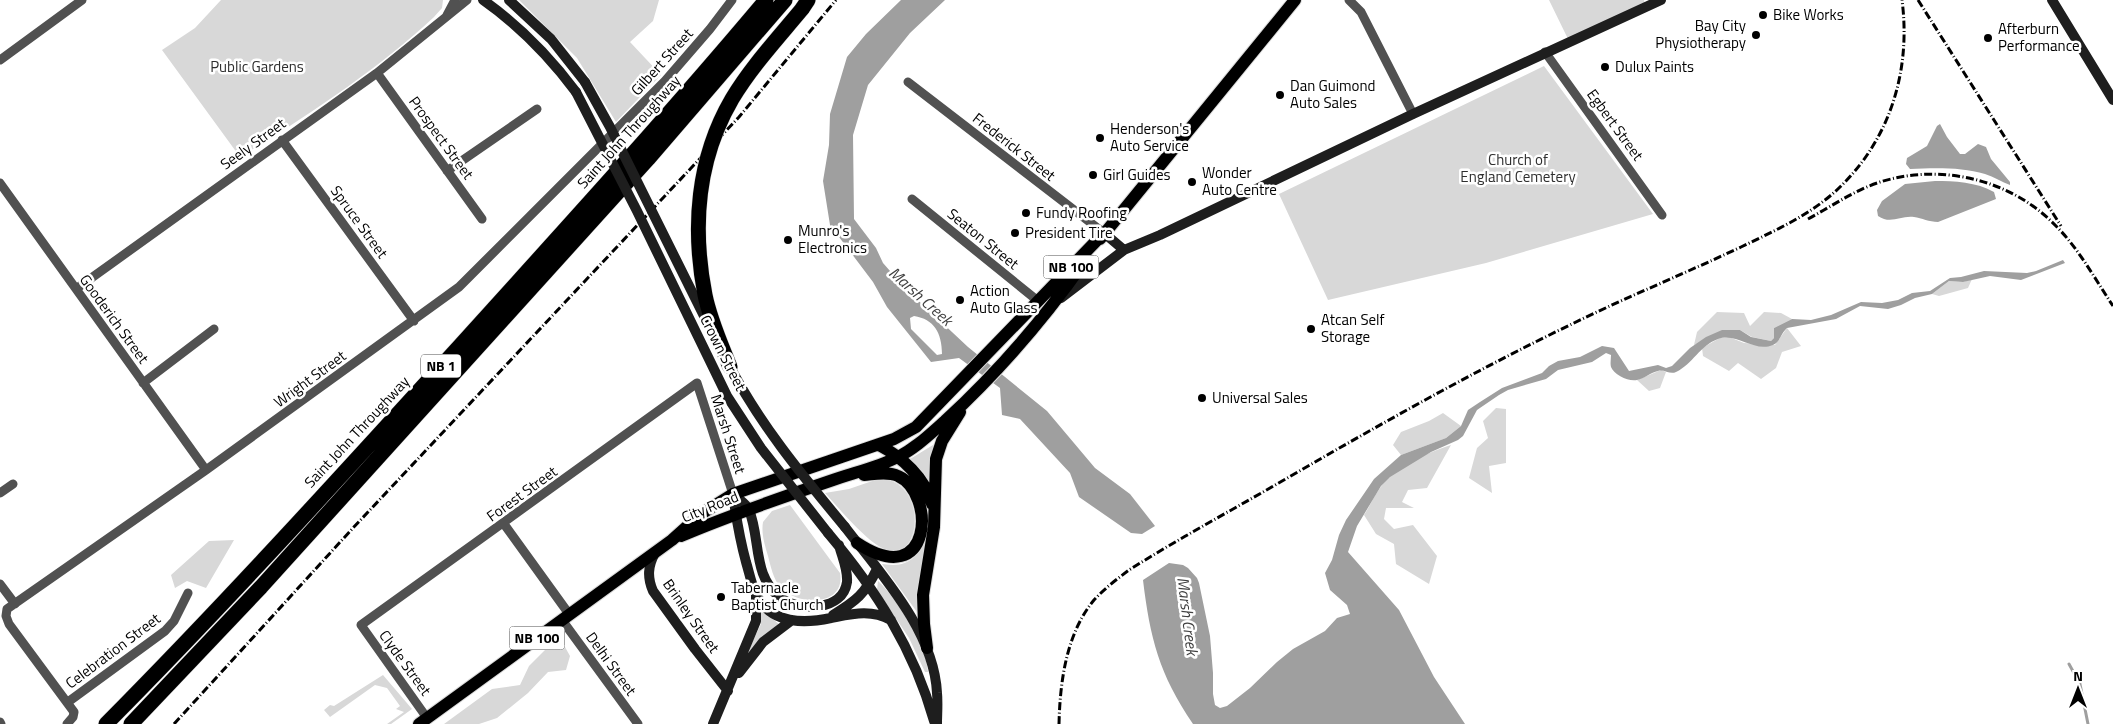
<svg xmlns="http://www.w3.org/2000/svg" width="2113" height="724" viewBox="0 0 2113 724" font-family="'Titillium Web',sans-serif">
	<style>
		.green { fill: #d8d8d8 }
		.water { fill: #9f9f9f; fill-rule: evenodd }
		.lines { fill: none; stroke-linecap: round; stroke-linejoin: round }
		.stream { stroke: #9f9f9f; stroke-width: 3 }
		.primary-casing { stroke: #dbdbdb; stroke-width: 14 }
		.highway-casing { stroke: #dbdbdb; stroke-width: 16 }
		.street { stroke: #515151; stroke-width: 9 }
		.secondary { stroke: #1e1e1e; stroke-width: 10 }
		.primary { stroke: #000; stroke-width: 12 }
		.highway { stroke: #000; stroke-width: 15 }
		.rail { stroke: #000; stroke-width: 3; stroke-dasharray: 8 2.5 1 2.5; stroke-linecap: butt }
		.highway-bridge-casing { stroke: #dbdbdb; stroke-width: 16; stroke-linecap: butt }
		.secondary-bridge { stroke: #1e1e1e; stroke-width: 10 }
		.highway-bridge { stroke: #000; stroke-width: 15 }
		.poi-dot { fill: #000; stroke: #fff; stroke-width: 2 }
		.labels { text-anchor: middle; stroke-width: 5; stroke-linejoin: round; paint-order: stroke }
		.shield { fill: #fff; stroke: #4c4c4c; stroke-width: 1 }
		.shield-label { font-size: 14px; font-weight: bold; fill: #000 }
		.poi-label { font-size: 15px; fill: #000; stroke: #fff; text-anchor: start }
		.street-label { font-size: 15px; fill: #000; stroke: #fff }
		.park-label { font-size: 15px; fill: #2f2f2f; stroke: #fff }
		.water-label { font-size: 16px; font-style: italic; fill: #404040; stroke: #fff }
	</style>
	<rect width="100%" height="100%" fill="#fff"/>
	<path class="green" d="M221,0H443L442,8L434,17C377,70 306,117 240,157L162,50L195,28Z
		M519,0H659L653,21L630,42L661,75L616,122L577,58Z
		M1549,0H1644L1646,6L1569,41Z
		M1544,66L1653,214L1486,263L1328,300L1279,194Z
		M1972,279L1968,288L1939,296L1932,294L1949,281L1963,282Z
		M1717,312L1744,313L1750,326L1764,312L1781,313L1792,319L1774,328V338L1771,341L1752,337L1740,330L1694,345L1697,332Z
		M1787,328L1801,346L1782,352L1776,368L1761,379L1738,363L1729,371L1703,356L1702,348L1720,338L1729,337L1744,343L1775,345Z
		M1661,370L1666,372L1660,388L1649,391L1637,380Z
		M1496,408L1506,409V463L1489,466L1492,493L1469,478L1477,448L1488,438L1483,421Z
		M1443,413L1461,426L1446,438L1401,455L1393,445L1401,432L1429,421Z
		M933,445V446L929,482L910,459Z
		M1451,445L1427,488L1408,490L1402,502L1414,508H1386L1384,519L1394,529L1413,525L1437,556L1429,584L1396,564L1394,544L1376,534L1364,515C1370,506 1374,496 1380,488C1395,466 1427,453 1451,445Z
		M878,479C927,477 924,562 887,550C868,544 839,508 825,493L849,489Z
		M790,505L840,573C846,607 798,606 781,588C773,579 771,567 768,556C765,545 761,534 763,522L772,511Z
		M926,539L928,540L917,612L882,564C885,564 889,565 893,565C910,565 920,554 926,539Z
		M234,540L206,588L187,581L175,588L171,575L209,541Z
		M878,581C897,598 927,647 928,672H925L909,638L877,590Z
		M763,611L780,625L735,677L761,624V612Z
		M565,647L570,656L566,670L548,672L528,693L497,718L479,724H444L492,689L520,685L529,666L546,649Z
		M383,675L412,709L391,724H387L404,712L396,709L400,706L387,688L375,685L330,717L324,710L330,705L334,706Z"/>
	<path class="water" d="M901,0H945L910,33L868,85L853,135L854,219L876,248L883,263L905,288L968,347L1047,411L1095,468L1130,494L1155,526L1142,534L1131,533L1079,497L1070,473L1020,419L1002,415L1000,388L959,358L931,362L887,307L873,282L830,225L823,181L829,145L830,114L847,57L866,34ZM914,316C934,319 942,333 942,354L937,355L911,329L910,318Z
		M1940,124L1947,137L1960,154H1965L1978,144L1986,147L1991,159L2010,182V185C2002,182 1994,177 1985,174C1962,167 1934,168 1910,169L1906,164L1907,158L1927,146L1937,126Z
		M1935,181C1954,181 1977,182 1994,192L1996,199L1938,222C1929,222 1922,218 1914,217C1901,215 1891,225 1878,216L1877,210L1882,201L1905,184Z
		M2063,260L2065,263L2021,280L1990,276L1963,282L1949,281L1932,294L1915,298L1901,305L1888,309L1860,306L1836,319L1787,328C1781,333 1780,342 1773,345C1754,353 1737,332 1718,339C1699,346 1693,364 1676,372C1670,375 1664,369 1658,371C1651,372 1644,379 1637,380C1629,382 1614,375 1611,367C1610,363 1611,359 1611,355L1606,353L1592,362L1558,370L1546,379L1508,390L1499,395L1477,410L1463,436L1458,440L1431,452L1390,477L1381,486L1357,526L1348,552L1399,610L1434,677L1465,724H1193C1159,674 1150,638 1143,580L1169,563L1183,565L1188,568L1197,578L1199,583L1210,636L1213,673V694L1215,705L1220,708L1227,706L1250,688L1277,662L1293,649L1325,631L1337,618L1350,614L1347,605L1330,590L1325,573L1332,560L1339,535L1346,520L1374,479L1401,455L1446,438L1461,426L1468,410L1480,402L1502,388L1542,373L1549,366L1558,361L1580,357L1602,346L1614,348L1629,371L1658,365L1666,368L1672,366L1690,348L1706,337L1722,330H1740L1751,337L1771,341L1774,338V328L1792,319L1811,320L1831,315L1861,302L1882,303L1898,300L1912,293L1930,291L1950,278L1961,277L1984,271L2027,273L2036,271Z"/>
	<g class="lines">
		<path class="stream" d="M2069,664L2080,684L2088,724"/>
		<defs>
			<path id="primary" d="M1100,239L1295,0
				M879,445C902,457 925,478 932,504
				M681,536C730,515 780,498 830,481C852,473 876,468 898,457C916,448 930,434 945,421C997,373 1044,319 1084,262
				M857,543C933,593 936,493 898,476C888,471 875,474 864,475
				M927,648L924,624L923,595L934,527L936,459L942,441L960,412
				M419,724L672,540L701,514L733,494L894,439L916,427L1104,233"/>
			<path id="highway" d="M802,9L808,0
				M106,724C226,603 341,476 456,350C561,234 666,119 766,0
				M131,724L261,587L648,159L785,0"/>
		</defs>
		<use href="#primary" class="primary-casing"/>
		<use href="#highway" class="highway-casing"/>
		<path class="street" d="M1349,0L1361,12L1413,114
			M447,15L455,0
			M1545,52L1662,215
			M0,60L82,0
			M377,73L482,219
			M908,82L1104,233
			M282,140L414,321
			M447,171L537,109
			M0,183L206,470
			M912,199L1038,301
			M76,289L377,73L467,0
			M143,383L214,329
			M0,493L13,484
			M504,524L569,614
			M0,584L15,604
			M562,620L638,724
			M68,702L165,631L174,621L188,593
			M427,718L361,625L697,383L733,494
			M0,722L1,724
			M67,724L73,717L74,712L9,624L6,616L7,609L206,470L459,287L665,81L710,29L732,0"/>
		<path class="secondary" d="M483,0C520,26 549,56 576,92
			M509,0L551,39L585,82
			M2052,0L2113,100
			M1104,233L1124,250
			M1061,298L1124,250L1160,235L1413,114L1661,0
			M733,494C736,517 740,540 746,562C749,572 751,582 755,592C769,624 803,624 831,618C852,614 871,609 891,620
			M733,494C738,499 747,504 749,510C761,539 752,577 781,598C800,612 843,611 847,582C848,569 842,557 839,545
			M845,527C881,574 934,631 937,693C938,703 937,714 937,724
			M828,533C876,590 914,649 934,721
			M655,553C648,566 647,577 653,591L695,649L728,691
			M833,615C856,601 865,594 877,569
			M739,673L763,642L792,620
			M713,724L756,621V595"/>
		<use href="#primary" class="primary"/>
		<use href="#highway" class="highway"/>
		<path class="rail" d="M1918,0L2061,226
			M1808,219C1832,206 1855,190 1880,182C1941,163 2011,179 2056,226C2079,249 2095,279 2113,306
			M174,724L353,528L739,117L836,0
			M1059,724C1060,682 1066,634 1094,600C1104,589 1117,579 1129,570C1175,541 1223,515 1270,488C1370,430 1470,373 1574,323C1629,296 1686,273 1741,247C1776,230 1813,214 1841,186C1891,137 1911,69 1902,0"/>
		<defs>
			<path id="highway-bridge" d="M730,367C721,344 710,320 705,295C692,228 697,159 732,99C751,67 778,38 802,9"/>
		</defs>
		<use href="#highway-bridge" class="highway-bridge-casing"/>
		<path class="secondary-bridge" d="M585,82L610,127L708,324
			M576,92L637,211L727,396L761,448L828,533
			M727,361C758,422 801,474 845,527"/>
		<use href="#highway-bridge" class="highway-bridge"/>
	</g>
	<g class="poi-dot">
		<circle cx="1763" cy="15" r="5"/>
		<circle cx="1756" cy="35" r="5"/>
		<circle cx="1988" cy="38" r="5"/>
		<circle cx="1605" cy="67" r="5"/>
		<circle cx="1280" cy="95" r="5"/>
		<circle cx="1100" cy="138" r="5"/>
		<circle cx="1093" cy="175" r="5"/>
		<circle cx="1192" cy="182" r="5"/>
		<circle cx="1026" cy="213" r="5"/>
		<circle cx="1015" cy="233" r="5"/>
		<circle cx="788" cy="240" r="5"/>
		<circle cx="960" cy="300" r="5"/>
		<circle cx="1311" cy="329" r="5"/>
		<circle cx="1202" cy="398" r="5"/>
		<circle cx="721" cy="597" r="5"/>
	</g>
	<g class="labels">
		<g class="shield">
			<rect x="1043.5" y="255.5" width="55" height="23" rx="4"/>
			<rect x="421" y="354.5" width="40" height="23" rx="4"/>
			<rect x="509.5" y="626.5" width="55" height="23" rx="4"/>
		</g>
		<g class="shield-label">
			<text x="1071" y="272">NB 100</text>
			<text x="441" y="371">NB 1</text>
			<text x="537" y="643">NB 100</text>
		</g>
		<g class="poi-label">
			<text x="1773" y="20">Bike Works</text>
			<text x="1746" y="31" text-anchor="end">Bay City<tspan x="1746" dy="17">Physiotherapy</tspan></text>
			<text x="1998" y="34">Afterburn<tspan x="1998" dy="17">Performance</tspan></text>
			<text x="1615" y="72">Dulux Paints</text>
			<text x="1290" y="91">Dan Guimond<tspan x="1290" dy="17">Auto Sales</tspan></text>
			<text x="1110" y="134">Henderson's<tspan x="1110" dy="17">Auto Service</tspan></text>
			<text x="1202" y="178">Wonder<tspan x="1202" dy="17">Auto Centre</tspan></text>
			<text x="1103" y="180">Girl Guides</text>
			<text x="1036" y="218">Fundy Roofing</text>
			<text x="798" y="236">Munro's<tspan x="798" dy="17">Electronics</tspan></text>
			<text x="1025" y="238">President Tire</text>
			<text x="970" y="296">Action<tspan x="970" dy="17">Auto Glass</tspan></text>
			<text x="1321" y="325">Atcan Self<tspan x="1321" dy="17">Storage</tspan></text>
			<text x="1212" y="403">Universal Sales</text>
			<text x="731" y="593">Tabernacle<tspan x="731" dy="17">Baptist Church</tspan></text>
		</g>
		<g class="street-label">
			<text transform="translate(662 62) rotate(-48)" y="5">Gilbert Street</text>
			<text transform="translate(1615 125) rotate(54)" y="5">Egbert Street</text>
			<text transform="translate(629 132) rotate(-48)" y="5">Saint John Throughway</text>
			<text transform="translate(441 138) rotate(54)" y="5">Prospect Street</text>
			<text transform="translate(253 144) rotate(-36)" y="5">Seely Street</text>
			<text transform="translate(1014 147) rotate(38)" y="5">Frederick Street</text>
			<text transform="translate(359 222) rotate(54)" y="5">Spruce Street</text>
			<text transform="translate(983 239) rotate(39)" y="5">Seaton Street</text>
			<text transform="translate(114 319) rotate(54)" y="5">Gooderich Street</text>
			<text transform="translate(723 353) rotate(63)" y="5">Crown Street</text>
			<text transform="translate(310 379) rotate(-36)" y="5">Wright Street</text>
			<text transform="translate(357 432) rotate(-47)" y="5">Saint John Throughway</text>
			<text transform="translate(728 434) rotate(72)" y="5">Marsh Street</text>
			<text transform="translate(522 494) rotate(-36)" y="5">Forest Street</text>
			<text transform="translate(710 507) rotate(-22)" y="5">City Road</text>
			<text transform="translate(691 616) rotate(55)" y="5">Brinley Street</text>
			<text transform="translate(113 651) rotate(-37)" y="5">Celebration Street</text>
			<text transform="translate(405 663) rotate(54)" y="5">Clyde Street</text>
			<text transform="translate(611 664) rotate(54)" y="5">Delhi Street</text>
		</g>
		<g class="park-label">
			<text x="257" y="72">Public Gardens</text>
			<text x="1518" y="165">Church of<tspan x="1518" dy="17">England Cemetery</tspan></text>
		</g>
		<g class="water-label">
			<text transform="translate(921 296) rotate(42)" y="6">Marsh Creek</text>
			<text transform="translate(1188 616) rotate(83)" y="6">Marsh Creek</text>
		</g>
	</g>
	<g transform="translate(2078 689)" stroke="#ffffff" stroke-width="4" paint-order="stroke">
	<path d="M0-4L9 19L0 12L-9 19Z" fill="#000000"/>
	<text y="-8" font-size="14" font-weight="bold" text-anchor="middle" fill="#000000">N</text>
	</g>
</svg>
